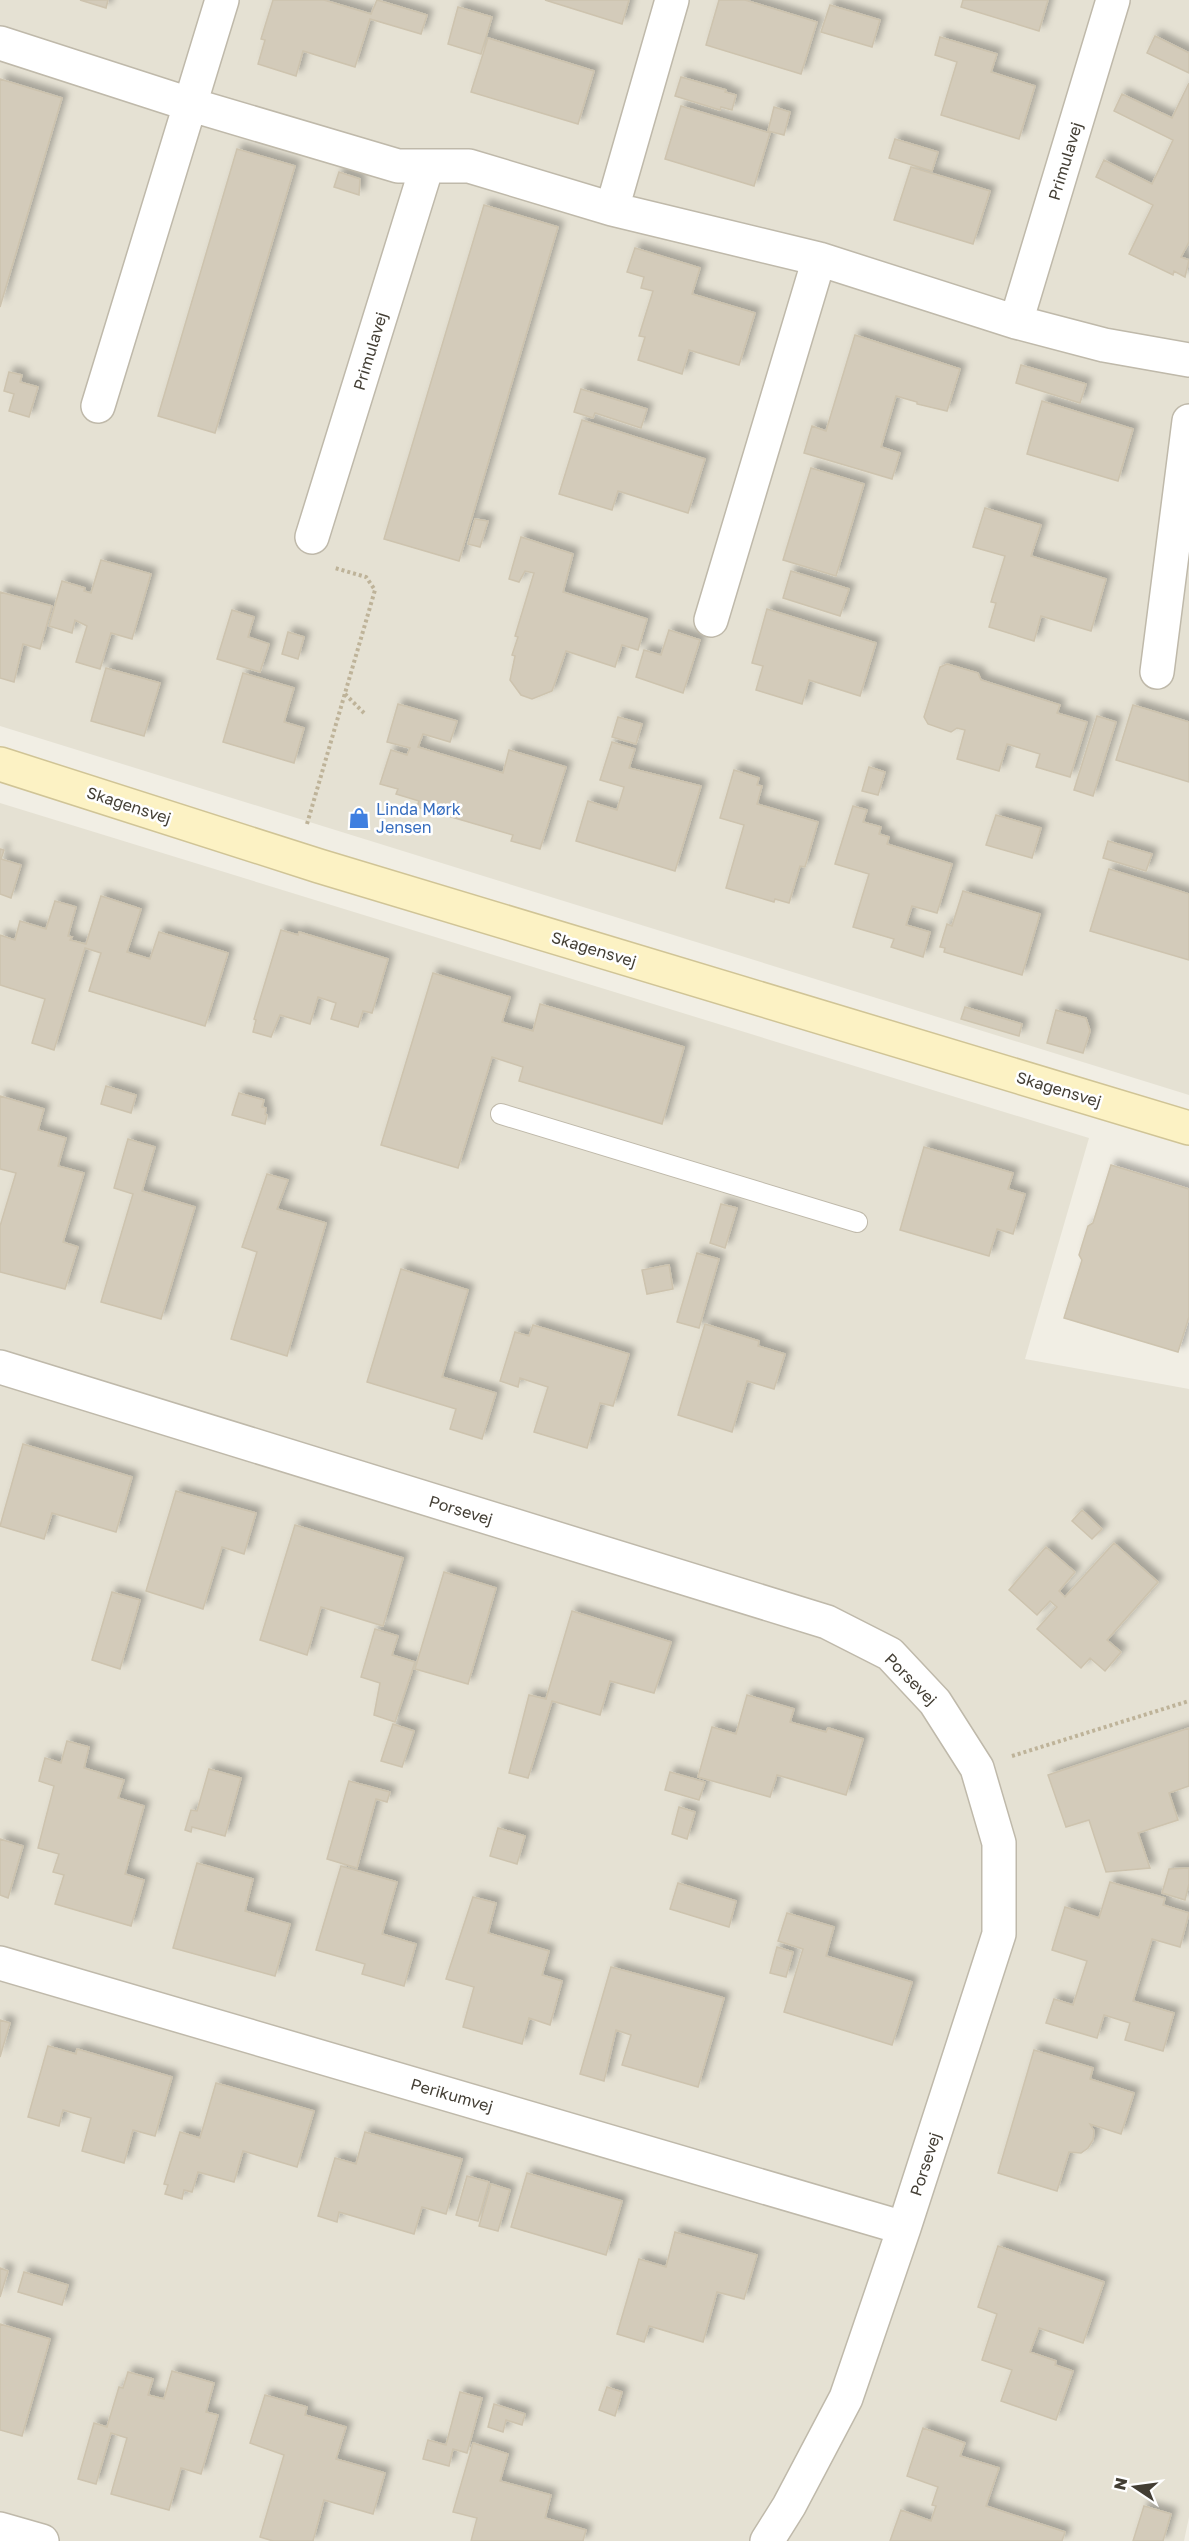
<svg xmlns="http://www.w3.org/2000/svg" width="1189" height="2541" viewBox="0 0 1189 2541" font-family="'Golos Text',sans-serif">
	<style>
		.residential { fill: #e5e1d3 }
		.building { fill: #d3cbba; stroke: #cdc3ae; stroke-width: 1.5; filter: url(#shadow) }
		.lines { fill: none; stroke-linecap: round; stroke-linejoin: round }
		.lane-casing { stroke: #bfb9aa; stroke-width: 22 }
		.street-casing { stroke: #bfb9aa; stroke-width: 36 }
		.secondary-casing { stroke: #d0c496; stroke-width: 36 }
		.path { stroke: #beb399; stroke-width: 4; stroke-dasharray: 3 3; stroke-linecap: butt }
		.lane { stroke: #fff; stroke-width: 20 }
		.street { stroke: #fff; stroke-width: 33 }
		.secondary { stroke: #fcf2c4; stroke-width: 33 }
		.labels { text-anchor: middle; stroke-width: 5; stroke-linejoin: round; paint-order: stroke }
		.street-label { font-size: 16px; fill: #433e34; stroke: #fff }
		.shop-label { font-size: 16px; fill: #366cbe; stroke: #fff; text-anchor: start }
	</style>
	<defs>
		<filter id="shadow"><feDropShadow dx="5.5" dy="-5.5" stdDeviation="3" flood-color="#0004"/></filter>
	</defs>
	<rect width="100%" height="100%" fill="#f1eee4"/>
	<path class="residential" d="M0,0H1189V1095L0,726Z
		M0,803L1089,1138L1025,1359L1189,1389V2517L1184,2541H0Z"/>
	<path class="building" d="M80,0H108L106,8Z
		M273,0H324L371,14L377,0L427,15L421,34L370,19L355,67L303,51L296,76L258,64L265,40L261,39Z
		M545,0H629L622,24Z
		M719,0H745L817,22L801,74L706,45Z
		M963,0H1048L1039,31L961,7Z
		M830,5L880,20L872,47L821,32Z
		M458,7L492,17L481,54L448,44Z
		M1155,36L1189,53V73L1147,53Z
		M940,37L997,54L991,72L1035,86L1019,139L941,115L957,62L935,55Z
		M488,38L594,71L578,124L471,92Z
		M681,77L726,90L725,92L736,95L732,110L721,107L720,110L675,96Z
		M0,79L62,98L0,307Z
		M1189,83V242L1181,257L1189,260L1185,277L1174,271L1173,275L1129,254L1153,205L1096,177L1104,160L1152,184L1173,140L1114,111L1122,94L1172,118Z
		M681,106L770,133L754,186L665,159Z
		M774,107L790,112L784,135L768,131Z
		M895,139L938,152L932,171L889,158Z
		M237,149L295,166L215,433L158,416Z
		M911,167L990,191L973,244L894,220Z
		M339,172L360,179L359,195L334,187Z
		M484,205L558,227L459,561L384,539Z
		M635,248L700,268L692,294L755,313L739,365L689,350L682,374L638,360L645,337L639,336L653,291L641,288L644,277L627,272Z
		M855,335L960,369L947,411L917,404V402L896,396L881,447L900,453L892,479L804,453L812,426L826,431Z
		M1021,365L1086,384L1080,403L1016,383Z
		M9,372L22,375L20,382L38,387L29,417L9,411L14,394L4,391Z
		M581,389L647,409L641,428L595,413L593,418L574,412Z
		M1042,401L1133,429L1118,481L1027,454Z
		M582,420L705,459L688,513L618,491L612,510L559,494Z
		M811,468L864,484L836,576L783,560Z
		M985,508L1041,525L1031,556L1106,579L1091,631L1041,616L1034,641L989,627L996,603L991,602L1005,556L973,547Z
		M475,519L488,521L480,547L468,544Z
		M521,537L573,554L563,592L647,619L638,650L622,645L615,667L566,651L552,691L532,699L521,695L510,680L515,656L512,655L518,637L515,636L534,573L525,571L519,582L509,579Z
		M101,560L151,574L132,639L111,633L100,669L76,662L87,626L75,620L72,633L49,626L62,581L85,588L84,591L91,593Z
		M791,571L849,589L840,616L783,598Z
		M0,592L52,606L40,649L23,644L14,682L0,678Z
		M767,609L876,643L860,696L809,680L802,704L756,690L763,666L752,663Z
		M232,610L254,617L248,637L269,644L260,672L217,659Z
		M669,630L700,640L683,693L636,677L644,650L661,655Z
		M288,632L304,637L298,659L282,654Z
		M947,664L978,673L981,680L1060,705L1057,713L1087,722L1070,777L1036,767L1040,754L1007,744L999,771L957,759L965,730L957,728L951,732L928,724L924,717L940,667Z
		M106,668L160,683L144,736L91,721Z
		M243,673L294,688L284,722L304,728L294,763L223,742Z
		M398,704L457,721L450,742L423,734L418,747L503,773L509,750L566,767L540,849L511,841L513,835L417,807L419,801L396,794L398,789L380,784L391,750L407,755L410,748L387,742Z
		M1133,705L1189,722V782L1116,760Z
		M1097,716L1116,722L1093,796L1074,790Z
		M618,717L642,724L636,744L612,737Z
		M612,742L635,749L629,768L701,786L675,871L576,841L588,801L617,810L624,787L600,780Z
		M869,767L885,772L878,795L862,791Z
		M734,770L759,778L757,785L762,786L757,804L818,822L805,867L800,866L789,903L775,899L774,902L726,888L744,825L720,818Z
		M853,806L867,810L863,822L881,827L879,834L889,837L887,844L952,864L937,913L912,906L906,925L930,932L923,957L891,947L894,939L853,927L869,874L835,864Z
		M996,815L1041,828L1032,858L986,845Z
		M1108,841L1152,854L1146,871L1103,858Z
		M0,849L4,850L1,859L21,865L11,898L0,894Z
		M1109,869L1189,894V960L1090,931Z
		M963,891L1040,914L1022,975L944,952L945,948L940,947L947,924L952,926Z
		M101,896L141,909L127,952L150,959L159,932L228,953L205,1026L89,991L101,953L85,948L54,1050L32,1043L45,999L0,985V935L15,940L20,921L46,929L55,901L76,907L68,936L72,937L70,940L86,944Z
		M281,930L298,935L299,932L388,959L372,1013L363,1011L358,1027L331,1019L336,1003L318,997L310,1024L280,1015L271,1037L253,1032L256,1020L254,1019Z
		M433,973L510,997L502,1022L533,1031L540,1004L684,1047L662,1124L519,1081L523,1067L492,1057L458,1168L381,1145Z
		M965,1007L1022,1024L1019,1036L961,1019Z
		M1056,1010L1086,1018L1090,1031L1083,1053L1047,1043Z
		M106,1086L136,1095L131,1113L101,1104Z
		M239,1093L264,1100L262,1107L266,1108L265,1114L267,1115L265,1124L232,1115Z
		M0,1096L44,1109L38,1130L66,1138L58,1166L84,1173L63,1242L78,1247L65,1289L0,1272V1226L16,1173L0,1169Z
		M128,1139L155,1147L142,1191L195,1207L161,1319L101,1302L133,1194L114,1188Z
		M924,1147L1013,1173L1008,1189L1025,1194L1013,1234L997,1229L989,1256L900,1230Z
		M1111,1165L1189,1189V1317L1178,1352L1064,1318L1082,1260L1079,1255L1088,1226L1093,1223Z
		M267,1174L288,1180L277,1209L326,1223L287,1356L231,1339L257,1252L242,1247Z
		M721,1204L737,1208L725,1248L710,1243Z
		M697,1253L719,1259L699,1328L677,1322Z
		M669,1265L673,1289L647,1294L642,1270Z
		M401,1269L468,1290L442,1377L496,1393L482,1439L450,1429L456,1409L367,1382Z
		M705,1324L759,1341L758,1346L785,1354L774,1389L747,1381L732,1432L678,1415Z
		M533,1325L629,1354L613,1406L600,1403L587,1448L534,1432L548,1387L520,1378L518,1387L500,1381L515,1332L529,1336Z
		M23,1444L132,1477L116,1532L52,1513L44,1539L0,1526Z
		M176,1491L256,1513L244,1554L222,1547L203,1609L146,1591Z
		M1082,1510L1102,1529L1092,1539L1072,1521Z
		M295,1525L403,1558L383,1626L321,1607L307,1655L260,1640Z
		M1114,1543L1158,1582L1107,1640L1121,1652L1105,1671L1090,1658L1081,1668L1037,1629L1057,1607L1050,1601L1037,1615L1009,1590L1046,1547L1075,1572L1059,1591L1065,1597Z
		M444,1572L496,1588L468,1684L415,1669Z
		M112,1592L140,1600L120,1669L92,1660Z
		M572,1611L671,1642L654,1693L610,1681L600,1715L552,1701L528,1778L509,1773L529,1695L546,1699Z
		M375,1629L398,1636L392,1655L415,1662L395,1722L374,1715L380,1683L361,1677Z
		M747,1695L794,1709L790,1722L826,1732L828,1728L863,1739L846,1795L777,1775L770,1797L698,1777L712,1727L736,1734Z
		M393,1724L414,1731L402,1767L381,1761Z
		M1189,1728V1786L1169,1793L1178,1820L1138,1833L1150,1868L1106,1872L1089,1820L1066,1827L1048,1775Z
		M67,1741L89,1747L84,1768L124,1780L118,1798L144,1806L125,1874L144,1880L131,1926L55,1904L64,1875L53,1872L59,1854L38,1848L54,1786L39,1781L45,1758L61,1763Z
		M209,1769L241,1778L225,1836L192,1827L191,1832L185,1830L191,1810L197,1811Z
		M670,1772L705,1782L699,1800L665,1790Z
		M349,1781L390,1792L387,1802L376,1799L357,1868L327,1859Z
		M679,1807L695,1812L687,1839L672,1834Z
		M498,1828L525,1836L517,1864L490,1856Z
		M0,1839L23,1846L8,1898L0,1895Z
		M197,1863L253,1879L245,1911L290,1924L275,1976L173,1948Z
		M341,1866L397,1882L382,1934L416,1944L404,1986L362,1974L365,1964L316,1950Z
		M1189,1868V1884L1185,1900L1162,1893L1169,1869Z
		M1110,1882L1165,1898L1163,1905L1189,1913L1180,1947L1152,1939L1133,2001L1174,2013L1163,2051L1125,2040L1130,2023L1104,2015L1097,2038L1046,2023L1054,1999L1073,2005L1087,1961L1052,1950L1065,1907L1099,1918Z
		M678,1883L736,1901L729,1927L670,1909Z
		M473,1897L496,1903L488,1933L549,1951L542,1975L562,1981L550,2025L529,2018L522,2044L463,2027L474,1987L446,1979Z
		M787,1913L834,1927L826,1956L912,1982L892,2045L784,2012L803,1949L778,1941Z
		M777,1947L793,1952L786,1977L770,1973Z
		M611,1967L724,1998L698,2087L622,2065L631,2035L616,2030L604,2081L580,2074Z
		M0,2020L10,2023L0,2057Z
		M48,2046L76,2054L77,2049L172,2077L155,2136L133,2130L124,2163L82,2151L91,2118L63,2110L59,2126L28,2117Z
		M1034,2050L1093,2068L1090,2079L1134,2093L1121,2134L1090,2124L1094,2131L1093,2140L1088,2148L1081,2153L1069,2152L1057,2191L998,2173Z
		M216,2083L314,2111L297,2167L243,2151L234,2182L198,2172L192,2192L184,2190L182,2199L165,2194L168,2185L164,2184L180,2132L200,2138Z
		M365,2132L462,2159L446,2214L422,2207L414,2234L339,2212L337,2222L318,2216L335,2158L356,2164Z
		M527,2173L622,2201L606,2255L511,2227Z
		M467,2176L489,2182L478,2221L456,2215Z
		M491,2184L510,2190L498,2231L479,2226Z
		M675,2232L757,2255L744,2299L717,2292L703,2342L649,2326L644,2342L617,2334L639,2259L666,2267Z
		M998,2246L1104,2282L1083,2343L1039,2328L1030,2352L1056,2361L1055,2365L1073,2371L1056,2420L1001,2401L1012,2370L982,2360L997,2314L978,2307Z
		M0,2268L8,2271L0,2297Z
		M24,2272L68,2285L62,2305L18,2292Z
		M0,2324L50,2339L22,2436L0,2430Z
		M172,2371L214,2383L206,2412L218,2415L201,2474L181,2468L169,2510L111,2494L127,2438L111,2433L96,2484L78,2479L94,2423L107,2427L119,2387L123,2388L128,2372L153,2379L148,2395L164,2399Z
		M607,2387L622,2392L615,2416L599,2410Z
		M460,2392L482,2398L467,2453L453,2449L449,2466L423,2459L428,2440L446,2445Z
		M265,2395L307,2407L305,2415L346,2427L336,2459L385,2473L373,2514L324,2500L313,2541H273L260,2537L284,2455L250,2443Z
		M494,2404L525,2414L522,2425L506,2420L503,2432L488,2427Z
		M923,2428L965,2443L960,2456L999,2468L986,2506L1065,2532L1062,2541H890L901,2510L931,2521L936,2506L932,2505L938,2487L907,2476Z
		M473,2443L508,2454L500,2481L551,2495L545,2518L586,2530L583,2541H471L477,2518L453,2512Z
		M1144,2506L1171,2514L1163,2541H1133Z"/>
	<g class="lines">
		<defs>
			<path id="lane" d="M501,1114L857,1222"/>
			<path id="street" d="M0,43L192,105L398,166H469L612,209L819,259L1016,322L1104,345L1189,360
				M612,209L672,0
				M1016,322L1113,0
				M98,406L222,0
				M312,537L427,166
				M711,620L819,259
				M1157,672L1189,421
				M0,1367L827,1622L890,1654L935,1702L977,1768L999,1843V1934L904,2228L846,2398L789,2506L767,2541
				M0,1963L904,2228
				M0,2529L42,2541"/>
			<path id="secondary" d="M0,764L319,866L1189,1128"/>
		</defs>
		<use href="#lane" class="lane-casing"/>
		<use href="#street" class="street-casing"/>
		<use href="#secondary" class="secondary-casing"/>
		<path class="path" d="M345,694L364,713
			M307,824L375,590L366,577L335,568
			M1012,1756L1189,1701"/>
		<use href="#lane" class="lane"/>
		<use href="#street" class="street"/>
		<use href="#secondary" class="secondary"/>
	</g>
	<defs>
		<symbol id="shop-bare" viewBox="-9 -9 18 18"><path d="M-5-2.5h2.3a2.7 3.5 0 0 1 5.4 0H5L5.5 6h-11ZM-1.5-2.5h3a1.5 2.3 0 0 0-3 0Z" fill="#3f7fe0" stroke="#fff" stroke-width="2.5" paint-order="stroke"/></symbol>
	</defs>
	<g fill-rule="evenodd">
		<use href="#shop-bare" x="344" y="803" width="30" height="30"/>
	</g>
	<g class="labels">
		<g class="street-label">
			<text transform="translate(1065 161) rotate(-73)" y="6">Primulavej</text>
			<text transform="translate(370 351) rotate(-73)" y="6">Primulavej</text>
			<text transform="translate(129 805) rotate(18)" y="6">Skagensvej</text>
			<text transform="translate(594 949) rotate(17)" y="6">Skagensvej</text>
			<text transform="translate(1059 1089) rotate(17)" y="6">Skagensvej</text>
			<text transform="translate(461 1510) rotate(17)" y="6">Porsevej</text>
			<text transform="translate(911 1679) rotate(45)" y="6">Porsevej</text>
			<text transform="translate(452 2095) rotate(16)" y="6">Perikumvej</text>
			<text transform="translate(925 2164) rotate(-72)" y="6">Porsevej</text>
		</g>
		<g class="shop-label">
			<text x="376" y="815">Linda Mørk<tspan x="376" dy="18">Jensen</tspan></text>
		</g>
	</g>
	<g transform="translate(1135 2487) rotate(283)" stroke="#ffffff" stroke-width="4.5" paint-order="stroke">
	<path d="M0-4.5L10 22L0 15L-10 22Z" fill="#433e34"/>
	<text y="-9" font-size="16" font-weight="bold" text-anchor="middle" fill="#433e34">N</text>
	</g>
</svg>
